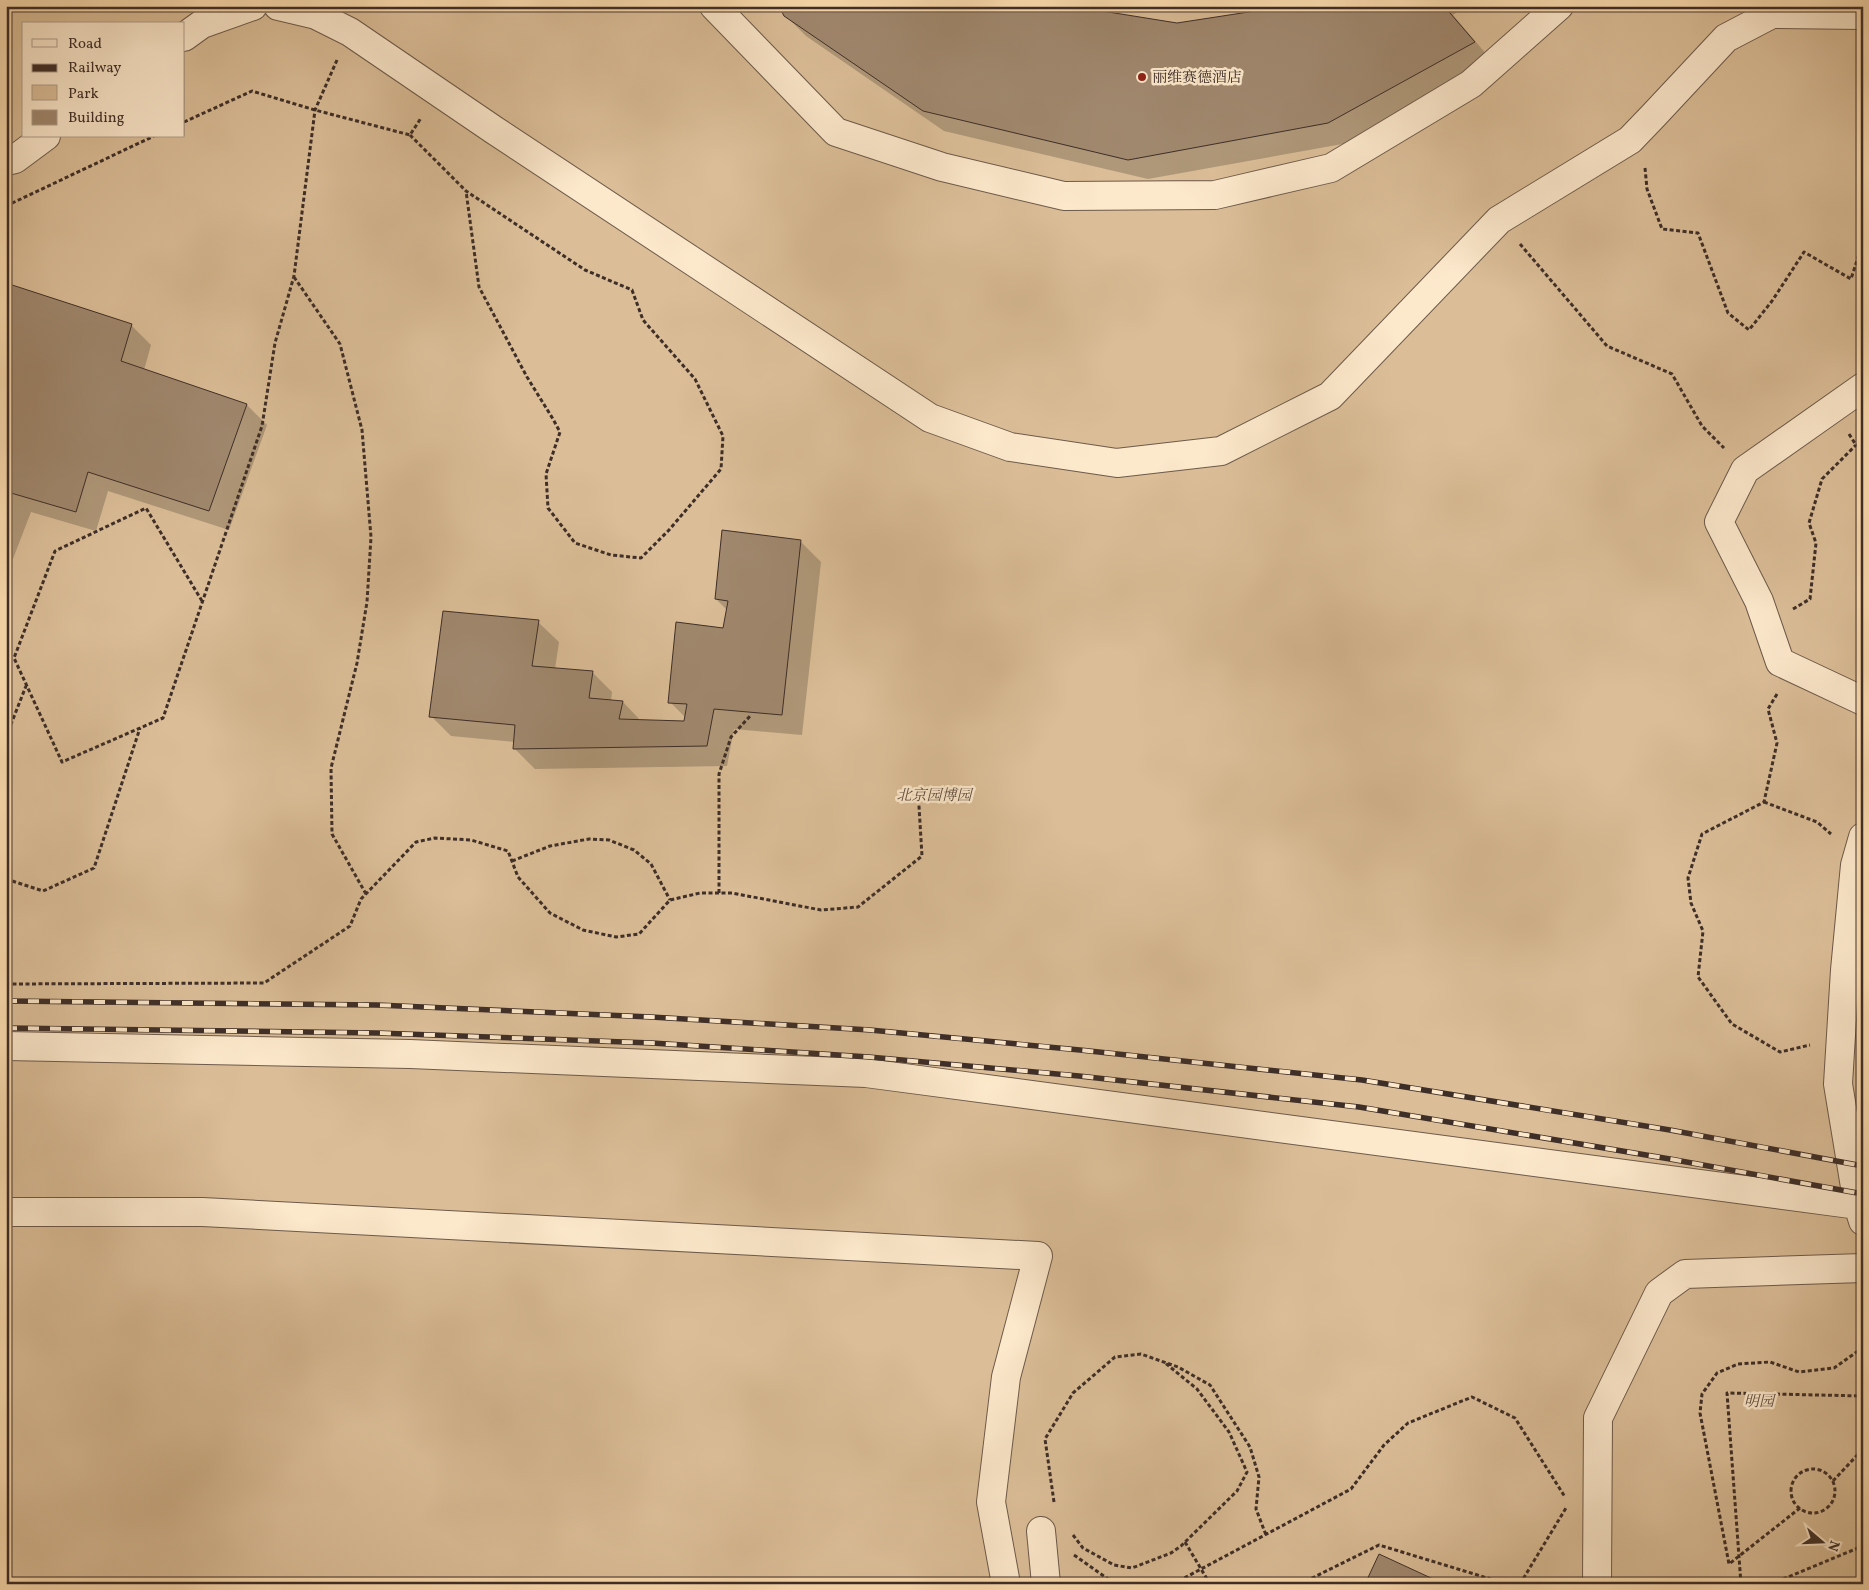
<svg xmlns="http://www.w3.org/2000/svg" width="1869" height="1590" viewBox="0 0 1869 1590" font-family="Vollkorn,'Noto Serif SC',serif">
	<style>
		.green { fill: #dbbe98; stroke: #8c7660; fill-rule: evenodd }
		.shadow { fill: #0003 }
		.building { fill: #a0886e; stroke: #3e2e28 }
		.lines { fill: none; stroke-linecap: round; stroke-linejoin: round }
		.minor-casing { stroke: #6d5a4a; stroke-width: 30 }
		.path { stroke: #3e2e28; stroke-width: 3; stroke-dasharray: 4 2.5; stroke-linecap: butt }
		.minor { stroke: #fce8cb; stroke-width: 28 }
		.rail-casing { stroke: #3e2e28; stroke-width: 5.5 }
		.rail { stroke: #fce8cb; stroke-width: 4; stroke-dasharray: 11; stroke-linecap: butt }
		.poi-dot { fill: #8f2418; stroke: #fce8cb; stroke-width: 2 }
		.labels { text-anchor: middle; stroke-width: 5; stroke-linejoin: round; paint-order: stroke }
		.poi-label { font-size: 15px; fill: #3e2e28; stroke: #fce8cb; text-anchor: start }
		.park-label { font-size: 15px; font-style: italic; fill: #5d4b3e; stroke: #fce8cb }
	</style>
	<rect width="100%" height="100%" fill="#fbdcaf"/>
	<filter id="stains"><feTurbulence type="fractalNoise" baseFrequency=".004" numOctaves="4"/><feColorMatrix values="0 0 0 0 .2 0 0 0 0 .09 0 0 0 0 .02 0 0 0 .5 -.17"/></filter>
	<radialGradient id="worn" r=".72"><stop offset=".6" stop-color="#630" stop-opacity="0"/><stop offset="1" stop-color="#630" stop-opacity=".3"/></radialGradient>
	<path class="green" d="M6,6H1863V1584H6ZM24,24H184V136H24Z"/>
	<path class="shadow" d="M1270,6H1466L1453,15L1493,62L1348,143L1148,179L944,131L806,36L785,15L1177,24L1255,13Z
		M6,284L131,325L151,345L144,370L247,405L267,425L229,530L108,491L96,531L31,512L6,577Z
		M801,542L821,562L802,735L734,729L727,766L535,769L515,749V742L451,736L431,716L538,622L559,642L555,669L592,672L612,692L611,701L623,702L641,721L685,722L686,718L670,702L725,629L727,610L716,599Z"/>
	<path class="building" d="M779,6H1071L1177,23L1255,11L1267,6H1444L1475,42L1328,123L1128,160L923,111L784,16Z
		M6,283L132,324L121,361L247,404L209,511L88,472L76,512L11,493L6,506Z
		M722,530L801,540L782,715L714,709L707,746L513,749L515,725L429,717L443,611L539,620L532,666L593,671L589,698L623,701L619,719L684,721L687,704L668,703L676,622L723,628L728,601L715,599Z
		M1379,1554L1444,1584H1365Z"/>
	<g class="lines">
		<defs>
			<path id="minor" d="M278,6L316,15L350,32L494,130L930,418L1010,447L1117,463L1221,451L1330,396L1499,220L1630,140L1654,115L1726,38L1772,14L1863,15
				M714,6L836,132L942,167L1064,196L1215,195L1331,168L1471,84L1559,6
				M184,37L202,24L253,6
				M6,161L15,159L46,136
				M1863,387L1745,470L1719,522L1759,601L1780,662L1863,701
				M1863,837L1855,865L1845,970L1838,1084L1858,1205L1863,1221
				M6,1046L410,1054L866,1073L1858,1205
				M6,1212H202L1038,1256L1006,1377L991,1502L1006,1584
				M1041,1531L1046,1584
				M1597,1584L1598,1418L1659,1293L1685,1274L1863,1268"/>
		</defs>
		<use href="#minor" class="minor-casing"/>
		<path class="path" d="M184,122L252,91L315,110L410,135L421,118
			M410,135L466,191L585,270L632,290L643,320L695,379L723,436L721,469L669,530L641,558L611,555L575,543L548,508L546,474L560,432L553,419L527,377L479,287L466,191
			M1645,168L1647,189L1662,229L1698,233L1728,313L1749,330L1772,301L1804,252L1851,279L1863,242
			M6,206L154,136
			M1520,244L1607,346L1672,374L1702,426L1724,448
			M294,277L340,344L362,430L371,537L367,602L357,663L331,768L332,834L366,894
			M1849,434L1856,445L1863,446
			M202,601L146,508L55,551L14,658L62,762L163,718L262,426L275,343L294,276L315,110L337,60
			M1793,609L1810,599L1816,543L1809,523L1822,479L1856,445
			M1777,694L1768,709L1777,743L1764,802L1702,834L1688,878L1691,903L1703,931L1698,977L1732,1024L1780,1052L1810,1045
			M6,737L26,686
			M1764,802L1817,822L1831,834
			M512,861L550,846L589,839L609,840L634,850L651,864L670,900
			M6,879L43,891L94,868L140,728
			M719,893V774L731,737L750,716
			M6,984L264,983L350,926L361,899L416,842L435,838L471,840L508,851L518,877L550,913L583,930L616,937L639,934L670,900L700,893H732L821,910L858,907L922,856L918,790
			M1791 1491a22 22 0 1 1 44 0a22 22 0 1 1-44 0Z
			M1833,1481L1863,1449
			M1054,1502L1045,1439L1073,1393L1115,1357L1141,1354L1178,1367L1210,1385L1250,1447L1259,1477L1256,1509L1266,1535
			M1800,1508L1729,1564L1700,1413L1702,1394L1717,1373L1738,1364L1770,1362L1799,1372L1834,1368L1858,1351L1863,1345
			M1073,1535L1083,1548L1114,1565L1132,1568L1171,1553L1181,1546L1237,1491L1247,1472L1229,1432L1197,1389L1164,1362
			M1185,1542L1210,1584
			M1074,1555L1115,1584
			M1173,1584L1351,1489L1384,1445L1408,1423L1472,1397L1515,1418L1565,1497
			M1300,1584L1379,1545L1507,1584
			M1520,1584L1566,1508
			M1741,1584L1727,1393L1863,1396
			M1771,1584L1863,1546"/>
		<use href="#minor" class="minor"/>
		<defs>
			<path id="rail" d="M6,1001L377,1005L651,1017L870,1030L1080,1050L1362,1080L1670,1130L1863,1166
				M6,1028L377,1033L652,1043L869,1057L1079,1076L1359,1107L1670,1159L1863,1194"/>
		</defs>
		<use href="#rail" class="rail-casing"/>
		<use href="#rail" class="rail"/>
	</g>
	<circle class="poi-dot" cx="1142" cy="77" r="5"/>
	<g class="labels">
		<g class="poi-label">
			<text x="1152" y="82">丽维赛德酒店</text>
		</g>
		<g class="park-label">
			<text x="934" y="800">北京园博园</text>
			<text x="1759" y="1406">明园</text>
		</g>
	</g>
	<rect width="1869" height="1590" fill="none" stroke="#fbdcaf" stroke-width="25"/>
	<rect x="8" y="8" width="1854" height="1575" fill="none" stroke="#3e2e28" stroke-width="2.5"/>
	<rect x="12" y="12" width="1844" height="1565" fill="none" stroke="#3e2e28"/>
	<rect x="22" y="22" width="162" height="115" fill="#fce8cb" stroke="#b09e8a"/>
	<rect x="32" y="39" width="25" height="8" fill="#fce8cb" stroke="#b09e8a"/>
	<text x="68" y="48" font-size="15" fill="#3e2e28">Road</text>
	<rect x="32" y="64" width="25" height="8" fill="#3e2e28" stroke="#b09e8a"/>
	<text x="68" y="72" font-size="15" fill="#3e2e28">Railway</text>
	<rect x="32" y="85" width="25" height="15" fill="#dbbe98" stroke="#b09e8a"/>
	<text x="68" y="98" font-size="15" fill="#3e2e28">Park</text>
	<rect x="32" y="110" width="25" height="15" fill="#a0886e" stroke="#b09e8a"/>
	<text x="68" y="122" font-size="15" fill="#3e2e28">Building</text>
	<g transform="translate(1822 1542) rotate(109)" stroke="#fce8cb" stroke-width="4" paint-order="stroke">
	<path d="M0-4L9 19L0 12L-9 19Z" fill="#3e2e28"/>
	<text y="-8" font-size="14" font-weight="bold" text-anchor="middle" fill="#3e2e28">N</text>
	</g>
	<rect width="100%" height="100%" filter="url(#stains)"/>
	<rect width="100%" height="100%" fill="url(#worn)"/>
</svg>
